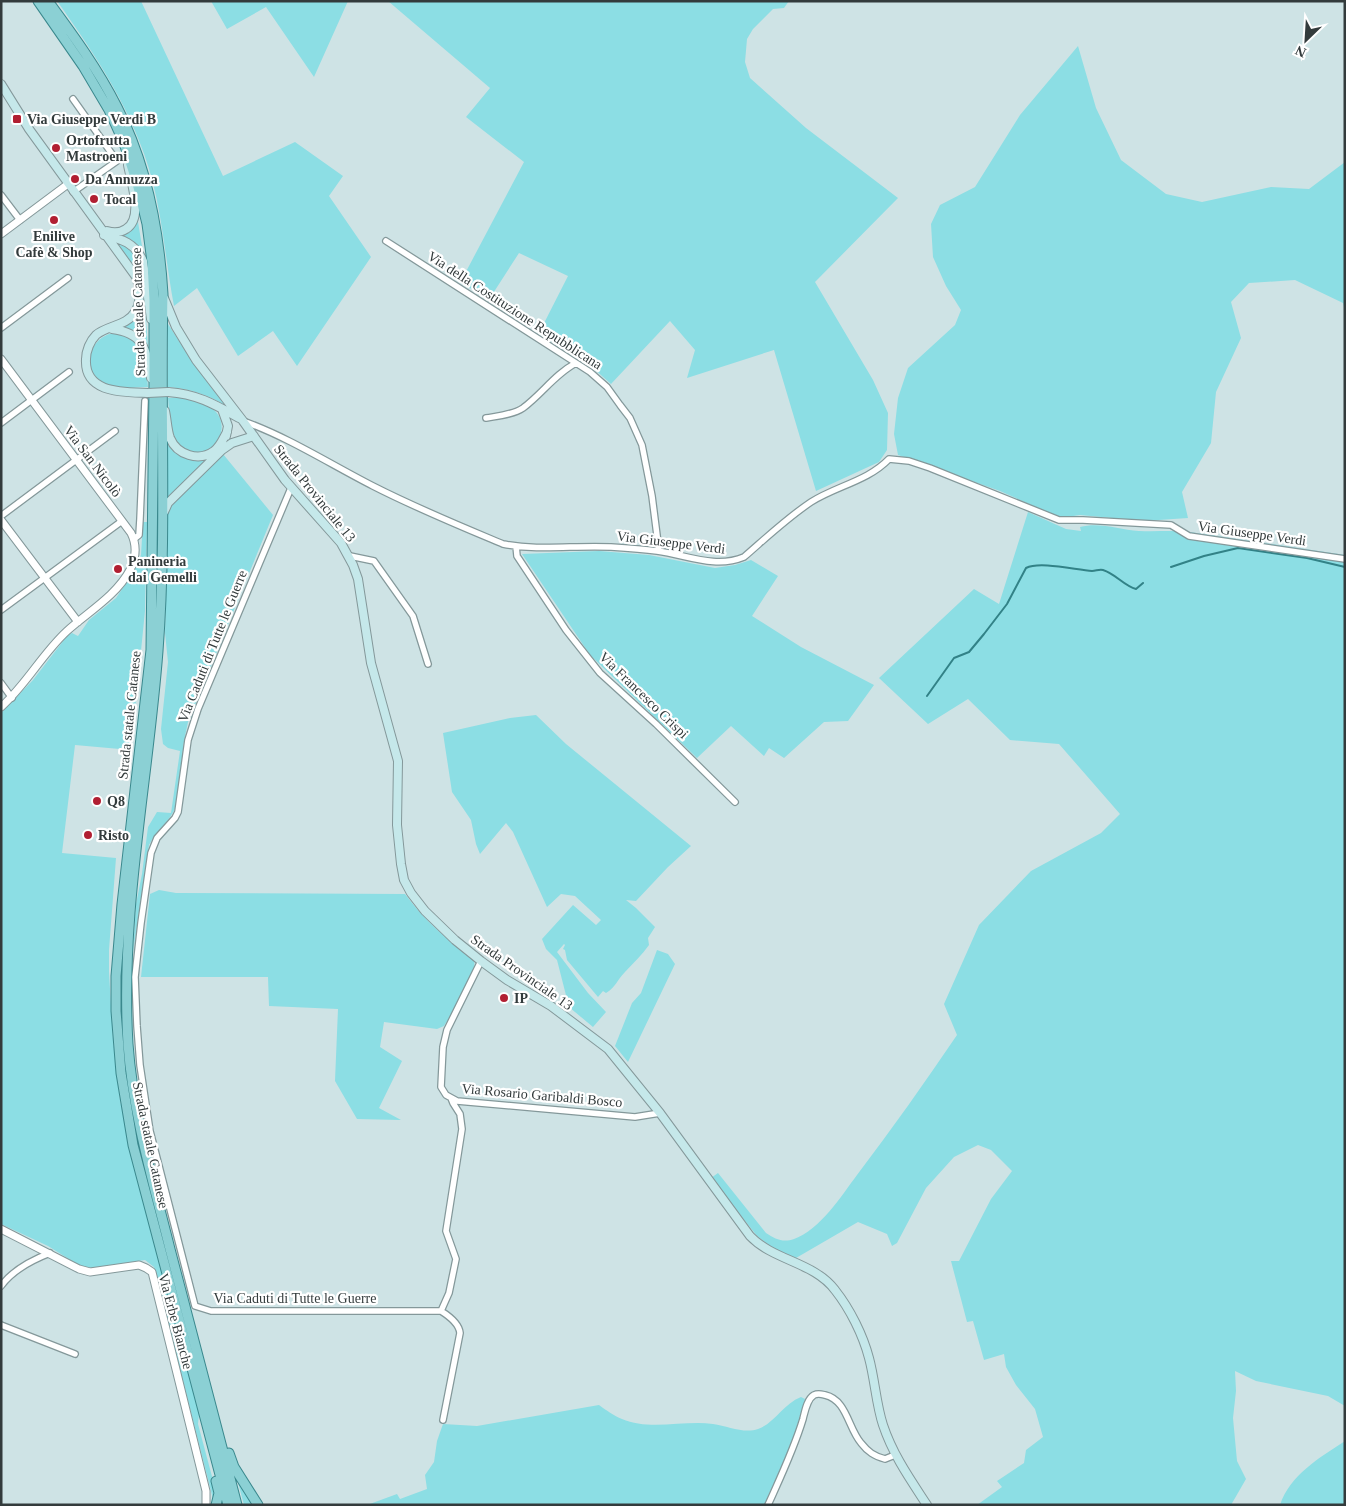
<svg xmlns="http://www.w3.org/2000/svg" width="1346" height="1506" viewBox="0 0 1346 1506" font-family="Georgia,serif">
	<style>
		.green { fill: #8cdee4 }
		.lines { fill: none; stroke-linecap: round; stroke-linejoin: round }
		.stream { stroke: #328287; stroke-width: 2 }
		.minor-casing { stroke: #84989a; stroke-width: 8 }
		.tertiary-casing { stroke: #84989a; stroke-width: 9 }
		.secondary-casing { stroke: #84989a; stroke-width: 10 }
		.primary-casing { stroke: #3a888d; stroke-width: 11 }
		.minor { stroke: #fff; stroke-width: 5.5 }
		.tertiary { stroke: #fff; stroke-width: 7 }
		.secondary { stroke: #c5e8ea; stroke-width: 8 }
		.primary { stroke: #8bd0d4; stroke-width: 9 }
		.secondary-bridge-casing { stroke: #84989a; stroke-width: 10; stroke-linecap: butt }
		.secondary-bridge { stroke: #c5e8ea; stroke-width: 8 }
		.poi-dot { fill: #b11f32; stroke: #fff; stroke-width: 2 }
		.labels { text-anchor: middle; stroke-width: 4.5; stroke-linejoin: round; paint-order: stroke }
		.poi-label { font-size: 14px; font-weight: bold; fill: #333b3c; stroke: #fff; text-anchor: start }
		.street-label { font-size: 14px; fill: #333b3c; stroke: #fff }
	</style>
	<rect width="100%" height="100%" fill="#cee3e5"/>
	<path class="green" d="M57,1H141L223,176L295,142L343,176L329,196L371,257L297,366L273,331L238,356L197,288L174,306C166,264 163,221 152,179C134,112 96,56 57,1Z
		M211,1H348L314,77L266,7L227,29Z
		M388,1H789L784,8L773,9L753,29L747,39L745,62L750,78L806,128L898,198L815,282L873,380L888,413L887,450L879,462L816,491L774,350L687,378L695,350L670,321L611,384L593,368L539,333L568,276L519,253L490,298L460,283L524,162L466,117L490,88Z
		M1078,46L1096,108L1121,160L1166,194L1202,202L1271,187L1309,189L1345,162V311L1343,303L1295,280L1249,283L1231,302L1241,338L1216,392L1211,443L1182,492L1188,518L1144,521L1080,515L1060,518L1000,491L898,455L894,434L898,398L908,368L955,325L961,310L946,286L933,257L931,224L940,205L975,187L1020,115Z
		M137,216L144,258C136,243 132,241 117,235Z
		M114,240C133,247 138,255 142,274L140,276Z
		M144,294L148,347L144,341L123,328C143,313 137,316 144,294Z
		M168,324L194,364L229,408C210,395 191,389 168,387Z
		M120,332L135,340L145,354L148,387C136,387 121,390 109,386C77,375 87,333 120,332Z
		M180,397C190,400 204,402 213,409C236,428 209,468 182,448C178,445 173,439 171,433C169,422 169,409 168,398Z
		M167,438L177,452L212,455L167,499Z
		M223,454L273,515L188,722L184,741L176,806C171,821 156,830 149,845L133,952L136,904L142,874L148,827L157,812L171,813L180,751L168,748L163,744L161,729L168,662L165,633L168,511L171,504Z
		M1028,512L1066,529L1081,531L1080,527C1101,522 1119,530 1139,531C1156,532 1173,530 1190,532L1345,555V1406L1328,1396L1256,1381L1235,1371L1236,1391L1233,1418L1237,1461L1246,1479L1231,1505H977L1002,1487L997,1481L1024,1463L1026,1450L1043,1437L1035,1409L1016,1385L1006,1367L1004,1354L984,1360L973,1321L967,1322L951,1261H959L991,1199L1012,1171L991,1150L978,1145L954,1157L926,1188L897,1243L892,1246L887,1234L858,1222L796,1258L773,1248L757,1236L711,1178L718,1173L766,1233C775,1239 783,1243 794,1239C820,1230 842,1195 857,1175C892,1129 925,1082 957,1035L944,1004L979,925L1031,871L1101,833L1120,814L1059,744L1010,740L968,699L928,724L879,678L974,589L999,604Z
		M143,522H147L145,611L131,750L75,745L62,853L116,858L109,950V972L113,1039L120,1100L135,1170L199,1414L198,1424L214,1484V1503L154,1267L145,1260L92,1268L80,1266L48,1246L1,1224V713L33,680L67,636L72,633L78,636L89,620L116,598L129,579L141,555Z
		M599,551L649,555L715,568L735,565L751,560L778,576L752,616L801,647L874,685L848,721L824,722L784,758L769,748L764,756L731,726L697,758L590,655L522,554Z
		M536,715L566,744L691,846L668,867L636,901L626,900L636,908L655,927L648,938L649,945C642,955 633,963 625,972C617,980 616,987 606,993L603,991L598,997L567,960L565,950L563,949L565,945L564,944L557,952L588,993L606,1012L593,1027L569,1007L557,960L546,949L542,939L573,905L596,925L601,920L575,896L561,894L547,907L513,832L506,823L480,854L476,844L471,820L452,792L443,733L510,718Z
		M159,890L176,893L405,894C426,922 447,939 474,960C478,977 453,1011 444,1026L437,1029L384,1022L380,1047L402,1061L379,1108L401,1120L357,1119L335,1081L338,1009L269,1006L268,977H141L150,894Z
		M657,950L668,954L675,964L628,1062L615,1046L632,1003L641,993Z
		M801,1397L805,1399L792,1444L764,1505H367L397,1494L400,1499L427,1489L425,1475L434,1462L437,1441L443,1424L477,1426L599,1405C606,1410 614,1416 622,1419C649,1431 685,1420 713,1424C728,1426 744,1434 758,1429C775,1423 783,1404 801,1397Z
		M1345,1441V1505H1280C1290,1475 1319,1458 1345,1441Z
		M236,1475L254,1505H244Z"/>
	<g class="lines">
		<path class="stream" d="M1171,567L1204,556L1238,548L1307,558L1345,567
			M927,696L954,658L969,652L984,634L1007,604L1026,568C1040,561 1076,570 1092,571C1096,571 1099,569 1103,570C1116,574 1124,586 1136,589L1143,583"/>
		<defs>
			<path id="minor" d="M73,192L117,161L73,99
				M1,195L20,220
				M386,241L590,372L607,387L620,405L630,418L642,445L652,496L659,551
				M1,328L68,278
				M486,418C497,416 513,415 523,408C542,394 555,374 576,363
				M243,421C288,437 330,464 373,486C416,508 460,526 503,544C539,551 575,545 611,547C627,548 642,549 657,551C687,555 715,569 744,557C766,538 787,518 811,502C836,486 868,481 889,459L909,461L930,468L1059,520H1083L1171,525L1189,536L1345,559
				M1,423L69,372
				M291,488L198,709L188,740L178,812L175,818L157,838L151,853L141,923L135,977L137,1026L140,1065L150,1131L195,1306L211,1311H441
				M1,516L115,431
				M134,539L139,535L140,519L145,401
				M516,546L517,556L566,630L600,673L656,724L735,802
				M350,556L374,561L413,616L428,664
				M1,610L122,521
				M1,683L12,698
				M481,961L447,1030L443,1047L441,1087L446,1095L457,1101L635,1117L660,1113
				M1,1286C12,1271 32,1260 50,1253
				M441,1311L449,1293L456,1259L446,1231L462,1129L460,1114L453,1103L451,1098
				M441,1311C449,1316 459,1323 460,1333L443,1420
				M1,1325L75,1354
				M768,1505C781,1476 794,1449 803,1419C805,1411 807,1399 814,1395C818,1393 821,1394 825,1395C847,1400 848,1428 861,1443C868,1452 874,1456 885,1459L895,1455"/>
			<path id="tertiary" d="M1,234L68,184
				M1,359L131,533C137,545 136,558 130,570C116,596 88,612 67,631C42,654 26,685 1,707
				M1,520L78,622
				M1,1229L79,1269L90,1272L139,1265L146,1268L152,1272L206,1491V1505"/>
			<path id="secondary" d="M1,84L29,129L137,278C139,290 142,301 135,312C127,326 108,325 96,335C90,341 86,351 86,359C84,394 124,392 148,393
				M107,231C113,233 120,233 126,229C144,218 131,182 128,165
				M104,235C122,239 135,243 143,261L151,319
				M164,298L176,327L196,360L243,421L285,480L341,543L353,565L358,579L371,663L398,761L397,825L401,864L404,880L411,893L425,911L455,940L481,961L507,980L551,1006L608,1049L660,1113L750,1236C774,1261 814,1262 835,1290C850,1309 863,1335 869,1358C875,1380 876,1404 883,1425C893,1455 910,1479 927,1505
				M112,329C144,333 146,349 151,378
				M168,392C197,394 214,404 239,418
				M222,409L228,426L226,436
				M165,411C167,420 167,430 170,438C177,455 199,462 214,451C220,447 223,439 227,432
				M164,512L168,503L222,450L232,443L254,436"/>
			<path id="primary" d="M38,1L83,66L109,110L124,143L137,183L147,224L152,262L154,300V385L151,650L122,904L116,976V1011L121,1073L133,1145L228,1505
				M48,1C73,35 98,69 117,107C147,165 159,229 163,294C160,413 167,533 158,651C148,782 120,912 128,1044C133,1114 153,1181 170,1249C192,1334 214,1419 237,1505
				M229,1453L234,1467L258,1505
				M216,1481L219,1493L216,1505"/>
		</defs>
		<use href="#minor" class="minor-casing"/>
		<use href="#tertiary" class="tertiary-casing"/>
		<use href="#secondary" class="secondary-casing"/>
		<use href="#primary" class="primary-casing"/>
		<use href="#minor" class="minor"/>
		<use href="#tertiary" class="tertiary"/>
		<use href="#secondary" class="secondary"/>
		<use href="#primary" class="primary"/>
		<defs>
			<path id="secondary-bridge" d="M148,393L168,392"/>
		</defs>
		<use href="#secondary-bridge" class="secondary-bridge-casing"/>
		<use href="#secondary-bridge" class="secondary-bridge"/>
	</g>
	<g class="poi-dot">
		<rect x="12" y="114" width="10" height="10" rx="2.5"/>
		<circle cx="56" cy="148" r="5"/>
		<circle cx="75" cy="179" r="5"/>
		<circle cx="94" cy="199" r="5"/>
		<circle cx="54" cy="220" r="5"/>
		<circle cx="118" cy="569" r="5"/>
		<circle cx="97" cy="801" r="5"/>
		<circle cx="88" cy="835" r="5"/>
		<circle cx="504" cy="998" r="5"/>
	</g>
	<g class="labels">
		<g class="poi-label">
			<text x="27" y="124">Via Giuseppe Verdi B</text>
			<text x="66" y="145">Ortofrutta<tspan x="66" dy="16">Mastroeni</tspan></text>
			<text x="85" y="184">Da Annuzza</text>
			<text x="104" y="204">Tocal</text>
			<text x="54" y="241" text-anchor="middle">Enilive<tspan x="54" dy="16">Cafè &amp; Shop</tspan></text>
			<text x="128" y="566">Panineria<tspan x="128" dy="16">dai Gemelli</tspan></text>
			<text x="107" y="806">Q8</text>
			<text x="98" y="840">Risto</text>
			<text x="514" y="1003">IP</text>
		</g>
		<g class="street-label">
			<text transform="translate(515 310) rotate(33)" y="5">Via della Costituzione Repubblicana</text>
			<text transform="translate(138 312) rotate(-92)" y="5">Strada statale Catanese</text>
			<text transform="translate(93 461) rotate(53)" y="5">Via San Nicolò</text>
			<text transform="translate(315 493) rotate(51)" y="5">Strada Provinciale 13</text>
			<text transform="translate(1252 533) rotate(8)" y="5">Via Giuseppe Verdi</text>
			<text transform="translate(671 542) rotate(7)" y="5">Via Giuseppe Verdi</text>
			<text transform="translate(212 646) rotate(-68)" y="5">Via Caduti di Tutte le Guerre</text>
			<text transform="translate(644 695) rotate(44)" y="5">Via Francesco Crispi</text>
			<text transform="translate(129 715) rotate(-84)" y="5">Strada statale Catanese</text>
			<text transform="translate(522 972) rotate(35)" y="5">Strada Provinciale 13</text>
			<text transform="translate(542 1095) rotate(5)" y="5">Via Rosario Garibaldi Bosco</text>
			<text transform="translate(151 1145) rotate(78)" y="5">Strada statale Catanese</text>
			<text x="295" y="1303">Via Caduti di Tutte le Guerre</text>
			<text transform="translate(176 1321) rotate(75)" y="5">Via Erbe Bianche</text>
		</g>
	</g>
	<rect width="1346" height="1506" fill="none" stroke="#333b3c" stroke-width="5"/>
	<g transform="translate(1306 40) rotate(205)" stroke="#ffffff" stroke-width="4" paint-order="stroke">
	<path d="M0-4L9 19L0 12L-9 19Z" fill="#333b3c"/>
	<text y="-8" font-size="14" font-weight="bold" text-anchor="middle" fill="#333b3c">N</text>
	</g>
</svg>
